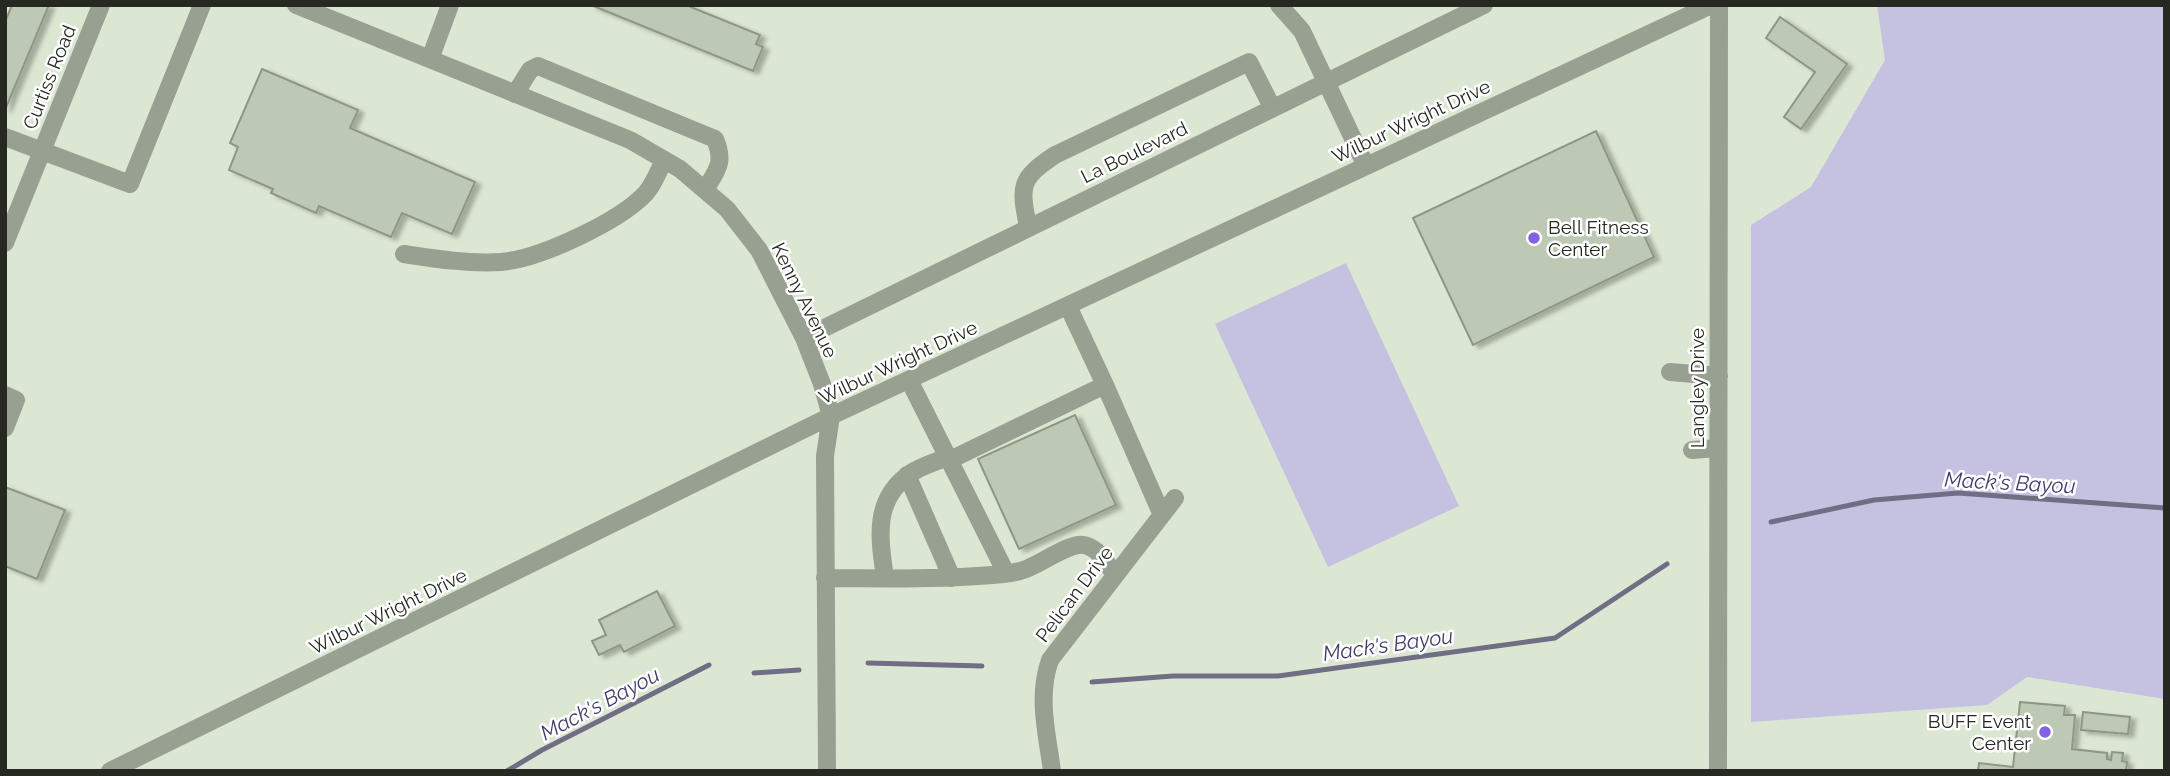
<svg xmlns="http://www.w3.org/2000/svg" width="2170" height="776" viewBox="0 0 2170 776" font-family="Raleway,sans-serif">
	<style>
		.green { fill: #c4c1e1 }
		.lines { fill: none; stroke-linecap: round; stroke-linejoin: round }
		.stream { stroke: #706e85; stroke-width: 5 }
		.building { fill: #bdc8b5; stroke: #8c9784; stroke-width: 2; filter: url(#shadow) }
		.minor { stroke: #98a091; stroke-width: 18 }
		.poi-dot { fill: #8064df; stroke: #fff; stroke-width: 2.5 }
		.labels { text-anchor: middle; stroke-width: 5; stroke-linejoin: round; paint-order: stroke }
		.street-label { font-size: 19px; fill: #252922; stroke: #fff }
		.poi-label { font-size: 19px; fill: #252922; stroke: #fff; text-anchor: start }
		.water-label { font-size: 21px; font-style: italic; fill: #443b6c; stroke: #fff }
	</style>
	<defs>
		<filter id="shadow"><feDropShadow dx="5.5" dy="3" stdDeviation="2" flood-color="#0004"/></filter>
	</defs>
	<rect width="100%" height="100%" fill="#dce7d3"/>
	<path class="green" d="M1877,5H2165V699L2027,677L1987,705L1751,722V225L1811,187L1885,60Z
		M1346,263L1459,506L1328,567L1215,324Z"/>
	<g class="lines">
		<path class="stream" d="M1771,522L1874,500L1958,493L2165,508
			M868,663L982,666
			M754,673L799,670
			M1092,682L1173,676H1278L1555,638L1667,564
			M507,771L542,750L709,665"/>
	</g>
	<path class="building" d="M12,5H49L5,110V22Z
		M591,5H686L760,35L756,44L763,47L753,71Z
		M1780,17L1847,64L1801,129L1784,117L1815,72L1766,38Z
		M262,69L358,110L350,128L475,182L452,234L402,213L391,237L319,206L316,213L271,193L273,189L229,170L238,147L230,143Z
		M1596,131L1654,257L1473,345L1413,218Z
		M1075,415L1116,505L1019,549L978,459Z
		M5,487L65,510L37,579L5,566Z
		M657,591L675,626L624,652L620,645L599,655L592,641L606,635L599,620Z
		M2020,702L2065,706L2064,715H2075L2072,749L2107,753V759L2111,760L2112,752L2123,753L2122,761L2127,762L2126,771H1978L1979,763L2013,767Z
		M2083,712L2130,717L2128,734L2081,730Z"/>
	<g class="lines">
		<path class="minor" d="M296,5L630,140L680,169L727,209L759,250L804,338L822,384L831,416L825,456L827,771
			M1279,5L1302,31L1366,166
			M430,59L450,5
			M515,94L530,70L538,66L715,139C725,163 717,170 705,190
			M5,137L130,184L202,5
			M1028,227C1020,186 1019,179 1055,155L1249,62L1272,107
			M5,243L101,5
			M404,254C436,259 469,264 501,262C540,259 620,221 646,193C654,184 659,170 664,160
			M804,338L1484,5
			M1670,372L1719,376
			M909,380L1006,573
			M1105,385L1162,515
			M5,395L16,400L5,428
			M1692,450L1718,448
			M950,460L1105,385L1068,306
			M907,475L952,578
			M825,578C876,578 927,580 977,576C991,575 1006,575 1020,571C1038,567 1068,542 1084,545C1099,548 1107,564 1115,575
			M885,578C880,541 872,502 908,475C919,467 935,462 948,457
			M110,771L831,416L1711,5
			M1052,771C1047,733 1037,697 1050,660L1175,498
			M1718,771L1719,5"/>
	</g>
	<g class="poi-dot">
		<circle cx="1534" cy="238" r="7"/>
		<circle cx="2045" cy="732" r="7"/>
	</g>
	<g class="labels">
		<g class="street-label">
			<text transform="translate(49 77) rotate(-68)" y="7">Curtiss Road</text>
			<text transform="translate(1411 121) rotate(-25)" y="7">Wilbur Wright Drive</text>
			<text transform="translate(1134 152) rotate(-26)" y="7">La Boulevard</text>
			<text transform="translate(805 300) rotate(64)" y="7">Kenny Avenue</text>
			<text transform="translate(898 362) rotate(-25)" y="7">Wilbur Wright Drive</text>
			<text transform="translate(1697 388) rotate(-90)" y="7">Langley Drive</text>
			<text transform="translate(1074 594) rotate(-53)" y="7">Pelican Drive</text>
			<text transform="translate(388 611) rotate(-26)" y="7">Wilbur Wright Drive</text>
		</g>
		<g class="poi-label">
			<text x="1548" y="234">Bell Fitness<tspan x="1548" dy="22">Center</tspan></text>
			<text x="2031" y="728" text-anchor="end">BUFF Event<tspan x="2031" dy="22">Center</tspan></text>
		</g>
		<g class="water-label">
			<text transform="translate(2010 483) rotate(3)" y="7">Mack's Bayou</text>
			<text transform="translate(1388 645) rotate(-8)" y="7">Mack's Bayou</text>
			<text transform="translate(600 704) rotate(-28)" y="7">Mack's Bayou</text>
		</g>
	</g>
	<rect width="2170" height="776" fill="none" stroke="#252922" stroke-width="14"/>
</svg>
